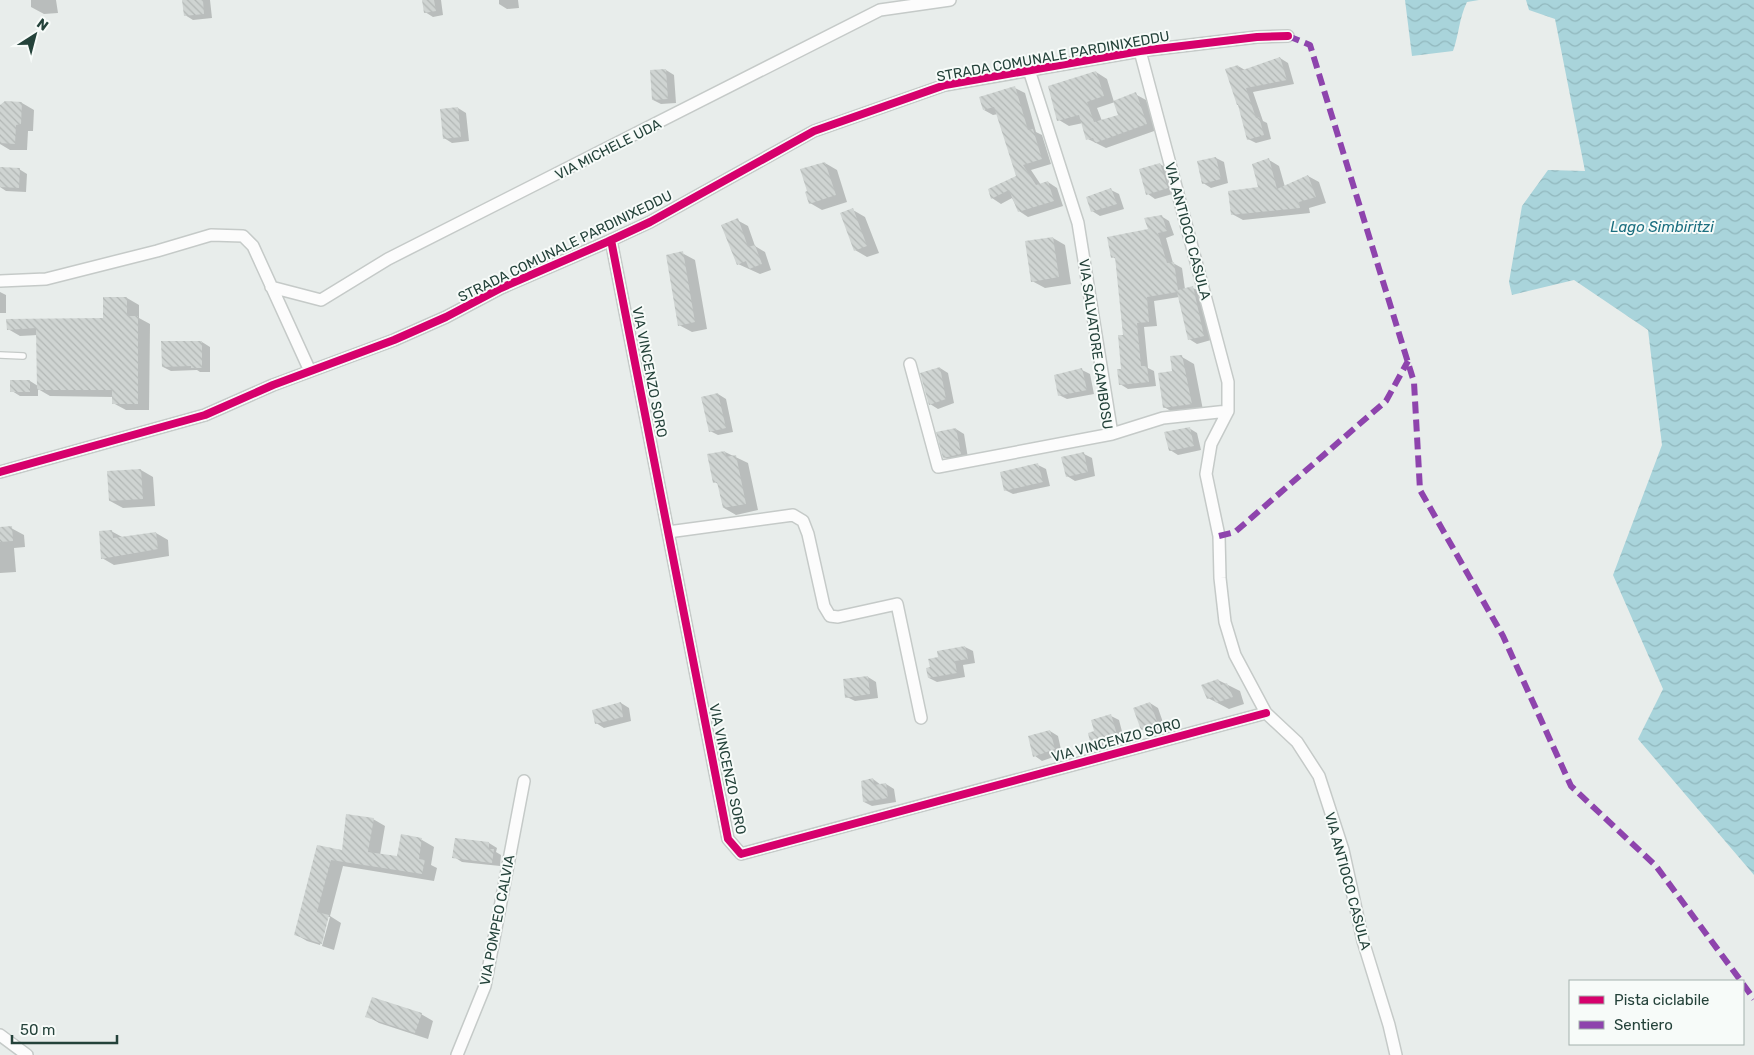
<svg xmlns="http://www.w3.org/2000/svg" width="1754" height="1055" viewBox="0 0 1754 1055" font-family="Rubik,sans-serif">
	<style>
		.water { fill: url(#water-waves) }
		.shadow { fill: #0003; fill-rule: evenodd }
		.building { fill: url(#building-back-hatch) }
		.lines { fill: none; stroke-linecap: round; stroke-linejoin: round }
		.service-casing { stroke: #c5cac8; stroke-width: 8 }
		.minor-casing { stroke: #c5cac8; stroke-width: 14 }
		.service { stroke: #fcfcfc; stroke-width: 5.5 }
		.minor { stroke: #fcfcfc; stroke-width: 11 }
		.quiet { stroke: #8e44ad; stroke-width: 6; stroke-dasharray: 12 6; stroke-linecap: butt }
		.cycleway-casing { stroke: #f7fbf9; stroke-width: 11 }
		.cycleway { stroke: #d6006c; stroke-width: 8 }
		.labels { text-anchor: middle; stroke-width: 4; stroke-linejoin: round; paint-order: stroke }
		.street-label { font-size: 14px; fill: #24423a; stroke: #f7fbf9 }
		.water-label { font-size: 15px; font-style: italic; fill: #1c6f80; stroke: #f7fbf9 }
	</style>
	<defs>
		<pattern id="water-waves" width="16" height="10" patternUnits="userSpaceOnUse" patternTransform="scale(1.25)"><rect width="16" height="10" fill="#a9d4db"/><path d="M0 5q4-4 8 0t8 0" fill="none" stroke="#91b7bd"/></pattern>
		<pattern id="building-back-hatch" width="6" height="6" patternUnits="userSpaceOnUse" patternTransform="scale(1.25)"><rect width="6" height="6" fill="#cfd4d2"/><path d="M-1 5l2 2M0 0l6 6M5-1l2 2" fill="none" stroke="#b2b7b5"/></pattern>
	</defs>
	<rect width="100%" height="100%" fill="#e8edeb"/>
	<path class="water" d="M1405,0H1479L1467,2C1459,18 1459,35 1453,51L1412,56Z
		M1526,0H1754V875L1638,739L1663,689L1613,575L1662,445L1648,330L1574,280L1512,295L1509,282L1522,206L1548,170L1585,171L1555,19L1529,10Z"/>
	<path class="shadow" d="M31,0H56L58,13L44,14L31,7Z
		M184,0H210L212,18L193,20L185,15Z
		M423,0H441L443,15L433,17L425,12Z
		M499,0H518L519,8L507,9L499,4Z
		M1280,58L1288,63L1294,84L1253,92L1263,121L1267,123L1271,139L1256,143L1248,139L1239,105L1238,66L1245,70Z
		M666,70L674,75L676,103L661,104L653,100Z
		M1096,72L1107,79L1114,102L1135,94L1146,100L1157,130L1106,148L1088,139L1083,123L1069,126L1059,120ZM1115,102L1120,116L1102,121L1097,108Z
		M1015,88L1025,93L1036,132L1042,135L1051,164L1031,170L1041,185L1048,182L1057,188L1063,206L1028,217L1019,211L1012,198L1001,204L992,198L1017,177L998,114L993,115L984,110Z
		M5,102L22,103L34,110L33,131H28L27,150H10L0,144V106Z
		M458,108L466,113L469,141L452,143L444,138Z
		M1216,158L1224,162L1228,183L1211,188L1203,183Z
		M1269,160L1279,166L1285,187L1308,176L1319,182L1326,203L1309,208L1310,213L1243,220L1232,214L1260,188Z
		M825,163L837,170L847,202L822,210L810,203Z
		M1160,164L1168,169L1176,193L1155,199L1148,194Z
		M0,168L19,169L27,174L26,192L6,191L0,187Z
		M1111,190L1119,194L1124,209L1100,216L1092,211Z
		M853,210L865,217L879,253L867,257L855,250Z
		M1161,216L1169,221L1174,235L1166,238L1173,263L1182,268L1185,289L1193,288L1201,292L1211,340L1197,344L1189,339L1179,297L1154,301L1157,326L1144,327L1148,368L1154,371L1156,386L1128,389L1120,384L1124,336L1117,260L1113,257L1149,229Z
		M737,220L748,226L755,246L765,252L771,270L760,274L738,264Z
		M1053,238L1065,245L1071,284L1045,288L1032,281Z
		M682,253L695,260L707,329L692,332L679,325Z
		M0,292L6,295V313H0Z
		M127,298L139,305V318L150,324L149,410H126L113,403V397L50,396L38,389V396H20L12,391V381H30L38,386V335L20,336L8,329L104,319Z
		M202,342L210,347V372H200L197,370L171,371L163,367Z
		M1182,357L1194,364L1203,410L1176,414L1164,407L1174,373Z
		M940,368L948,373L954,403L938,409L930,404L922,374Z
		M1082,370L1090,374L1094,394L1067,399L1059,395Z
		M718,394L726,399L733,432L718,435L710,431Z
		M1189,428L1197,433L1201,450L1178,455L1170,450Z
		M956,429L964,434L968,458L952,461L944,457Z
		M725,452L748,463L758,510L736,515L724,508L719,485L715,482Z
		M1084,454L1092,458L1095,476L1075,481L1067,476Z
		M1038,465L1046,469L1050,486L1013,494L1005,490Z
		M141,470L153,477L155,506L123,508L110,501Z
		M0,528H11L24,535L25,547L14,548L16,572L0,573Z
		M111,531L124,538L156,533L168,540L169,556L114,565L102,558Z
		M965,647L973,651L975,663L963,665L965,677L937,682L929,678L931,668L939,658L938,652Z
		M868,677L876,682L878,698L855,701L847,697L844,681Z
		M1218,680L1240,691L1244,704L1229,709L1208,698Z
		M621,703L629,708L631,721L604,728L596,723Z
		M1150,703L1158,708L1165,728L1149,734L1142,729Z
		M1111,716L1119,720L1125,743L1100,750L1092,745L1096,732Z
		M1050,731L1058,736L1062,754L1042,761L1035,756Z
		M873,779L881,785L886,784L894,789L896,802L872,806L864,802Z
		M373,819L385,826L380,855L398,857L402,836L422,840L434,847L431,865L437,868L434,881L343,866L330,916L341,923L334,950L322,946L330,917H327L320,945L307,941L295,934L318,847L343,851Z
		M456,839L489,843L497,848L496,852L501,855L500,866L462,862L454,857Z
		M421,1014L433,1021L428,1039L379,1023L367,1016Z"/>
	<path class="building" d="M182,0H203L204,14L184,16Z
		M422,0H434L436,11L424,13Z
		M1280,57L1287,80L1246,88L1256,118L1259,117L1264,135L1247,140L1238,105H1237L1225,69L1238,65L1240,71Z
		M666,69L668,99L652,100L650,70Z
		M1096,71L1104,96L1087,102L1094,122L1118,115L1113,101L1136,92L1147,124L1095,143L1093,138L1086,140L1079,115L1057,121L1048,86Z
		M1015,86L1028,130L1033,129L1042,159L1023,165L1036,185L1048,181L1054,201L1018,212L1009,190L991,199L988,189L1016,176L994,107L983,110L979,97Z
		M5,101L22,102L21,124L16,125L15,144L0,143V105Z
		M458,107L461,137L443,139L440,109Z
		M1216,157L1221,179L1202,184L1197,161Z
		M1269,158L1277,189L1308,175L1316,197L1299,202L1300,208L1231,215L1228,191L1258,187L1252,164Z
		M825,162L836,195L809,204L805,192L807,191L800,169Z
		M1160,163L1168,188L1146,195L1139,169Z
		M0,167L20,168L19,188L0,187Z
		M1111,188L1117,204L1091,212L1086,197Z
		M853,208L867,246L854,251L840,213Z
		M1162,215L1167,231L1158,233L1167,263L1174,262L1178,290L1193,286L1204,336L1188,340L1177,292L1147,297L1149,322L1137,323L1141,366H1147L1149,382L1119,385L1117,369H1121L1118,335H1123L1115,257L1111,258L1107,237L1148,229L1144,218Z
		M738,218L748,247L755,245L762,264L749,269L746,261L737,265L721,225Z
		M1053,237L1059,277L1031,282L1025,241Z
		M683,251L695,322L678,326L666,255Z
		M103,297H127V316H138V404H112V390H37L36,328L7,330L6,319L103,318Z
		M161,341H202V368H191V366L162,367Z
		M1182,355L1192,404L1163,408L1158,373L1172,371L1170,356Z
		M940,367L946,399L929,405L920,373Z
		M1082,368L1087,390L1058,396L1054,375Z
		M10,380H30V392H10Z
		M718,393L726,428L709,432L701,397Z
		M1190,427L1194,446L1169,451L1164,432Z
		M956,428L961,454L943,458L936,432Z
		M725,451L726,457L736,455L746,504L723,508L717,482L713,483L707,454Z
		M1084,452L1088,472L1066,477L1061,457Z
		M1038,463L1043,482L1004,491L1000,472Z
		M141,469L143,499L109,501L107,471Z
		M12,526L13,541L0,542V527Z
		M112,530L113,538L156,532L158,549L101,559L99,531Z
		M965,646L968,659L955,661L957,673L928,678L926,668L930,667L928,659L938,657L937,651Z
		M868,676L870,694L845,698L843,679Z
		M1218,679L1221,685L1227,683L1233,697L1216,703L1213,697L1207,699L1201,685Z
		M621,702L623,717L595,724L592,710Z
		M1150,702L1158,724L1141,730L1133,708Z
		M1111,714L1118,738L1091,746L1088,733L1094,731L1091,720Z
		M1050,730L1055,749L1033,757L1028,736Z
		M873,778L874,785L886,783L888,798L863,802L861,781Z
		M346,814L374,818L368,852L397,856L401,834L422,838L419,859L425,860L422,874L331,860L317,912L329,915L322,944L294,935L317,845L342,850Z
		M455,838L489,842V849H494L492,863L452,858Z
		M372,997L422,1013L415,1033L365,1017Z"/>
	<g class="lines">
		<defs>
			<path id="service" d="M0,355L23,356"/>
			<path id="minor" d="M611,240L728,839L741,854L1266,713
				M0,281L46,279L157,251L211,235L243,236L253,246L310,371
				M271,287L321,300L388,259L880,10L950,0
				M910,364L938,467L1112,434L1078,223L1029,70
				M1228,411L1211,444L1206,474L1219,536L1220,578L1225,622L1235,655L1266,713L1297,742L1319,776L1343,850L1363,941L1389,1025L1396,1055
				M1112,434L1163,418L1228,411V382L1140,51
				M0,472L205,415L273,385L394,340L446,317L501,288L607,242L650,222L814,131L945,85L1140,51L1257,37L1288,36
				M668,532L793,515L803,521L808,534L824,606L830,616L838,617L897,604L921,718
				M0,1035L27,1055
				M457,1055L485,986L524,781"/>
		</defs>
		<use href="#service" class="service-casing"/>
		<use href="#minor" class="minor-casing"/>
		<use href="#service" class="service"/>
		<use href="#minor" class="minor"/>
		<path class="quiet" d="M1288,36L1310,45L1414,382L1420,490L1503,636L1571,786L1656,866L1741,981
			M1219,536L1235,532L1386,401L1408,361
			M1743,984L1754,999"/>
		<defs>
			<path id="cycleway" d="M611,240L728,839L741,854L1266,713
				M0,472L205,415L273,385L394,340L446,317L501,288L607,242L650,222L814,131L945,85L1140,51L1257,37L1288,36"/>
		</defs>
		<use href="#cycleway" class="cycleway-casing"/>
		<use href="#cycleway" class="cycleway"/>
	</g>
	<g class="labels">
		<g class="street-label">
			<text transform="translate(1053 56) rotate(-10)" y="5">STRADA COMUNALE PARDINIXEDDU</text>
			<text transform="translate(608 149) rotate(-27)" y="5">VIA MICHELE UDA</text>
			<text transform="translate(1188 231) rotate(75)" y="5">VIA ANTIOCO CASULA</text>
			<text transform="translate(565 246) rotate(-26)" y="5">STRADA COMUNALE PARDINIXEDDU</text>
			<text transform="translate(1096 344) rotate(82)" y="5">VIA SALVATORE CAMBOSU</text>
			<text transform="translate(650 372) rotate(79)" y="5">VIA VINCENZO SORO</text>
			<text transform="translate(1116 740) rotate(-15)" y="5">VIA VINCENZO SORO</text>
			<text transform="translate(728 769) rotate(78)" y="5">VIA VINCENZO SORO</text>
			<text transform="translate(1348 881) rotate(75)" y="5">VIA ANTIOCO CASULA</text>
			<text transform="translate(497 920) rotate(-79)" y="5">VIA POMPEO CALVIA</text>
		</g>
		<g class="water-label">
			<text x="1662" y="232">Lago Simbiritzi</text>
		</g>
	</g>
	<rect x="1569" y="980" width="175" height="65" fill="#f7fbf9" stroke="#a3b1ad"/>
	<rect x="1579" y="996" width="25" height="8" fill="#d6006c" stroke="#a3b1ad"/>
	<text x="1614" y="1005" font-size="15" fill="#24423a">Pista ciclabile</text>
	<rect x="1579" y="1021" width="25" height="8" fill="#8e44ad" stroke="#a3b1ad"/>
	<text x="1614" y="1030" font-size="15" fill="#24423a">Sentiero</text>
	<g transform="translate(35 35) rotate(36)" stroke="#f7fbf9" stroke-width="4" paint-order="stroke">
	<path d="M0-4L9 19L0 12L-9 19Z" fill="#24423a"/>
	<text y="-8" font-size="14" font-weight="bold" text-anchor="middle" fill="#24423a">N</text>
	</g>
	<path d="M12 1035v8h105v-8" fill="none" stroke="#24423a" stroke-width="2.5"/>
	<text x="20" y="1035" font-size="15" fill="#24423a" stroke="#f7fbf9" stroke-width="4" paint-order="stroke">50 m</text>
</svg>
